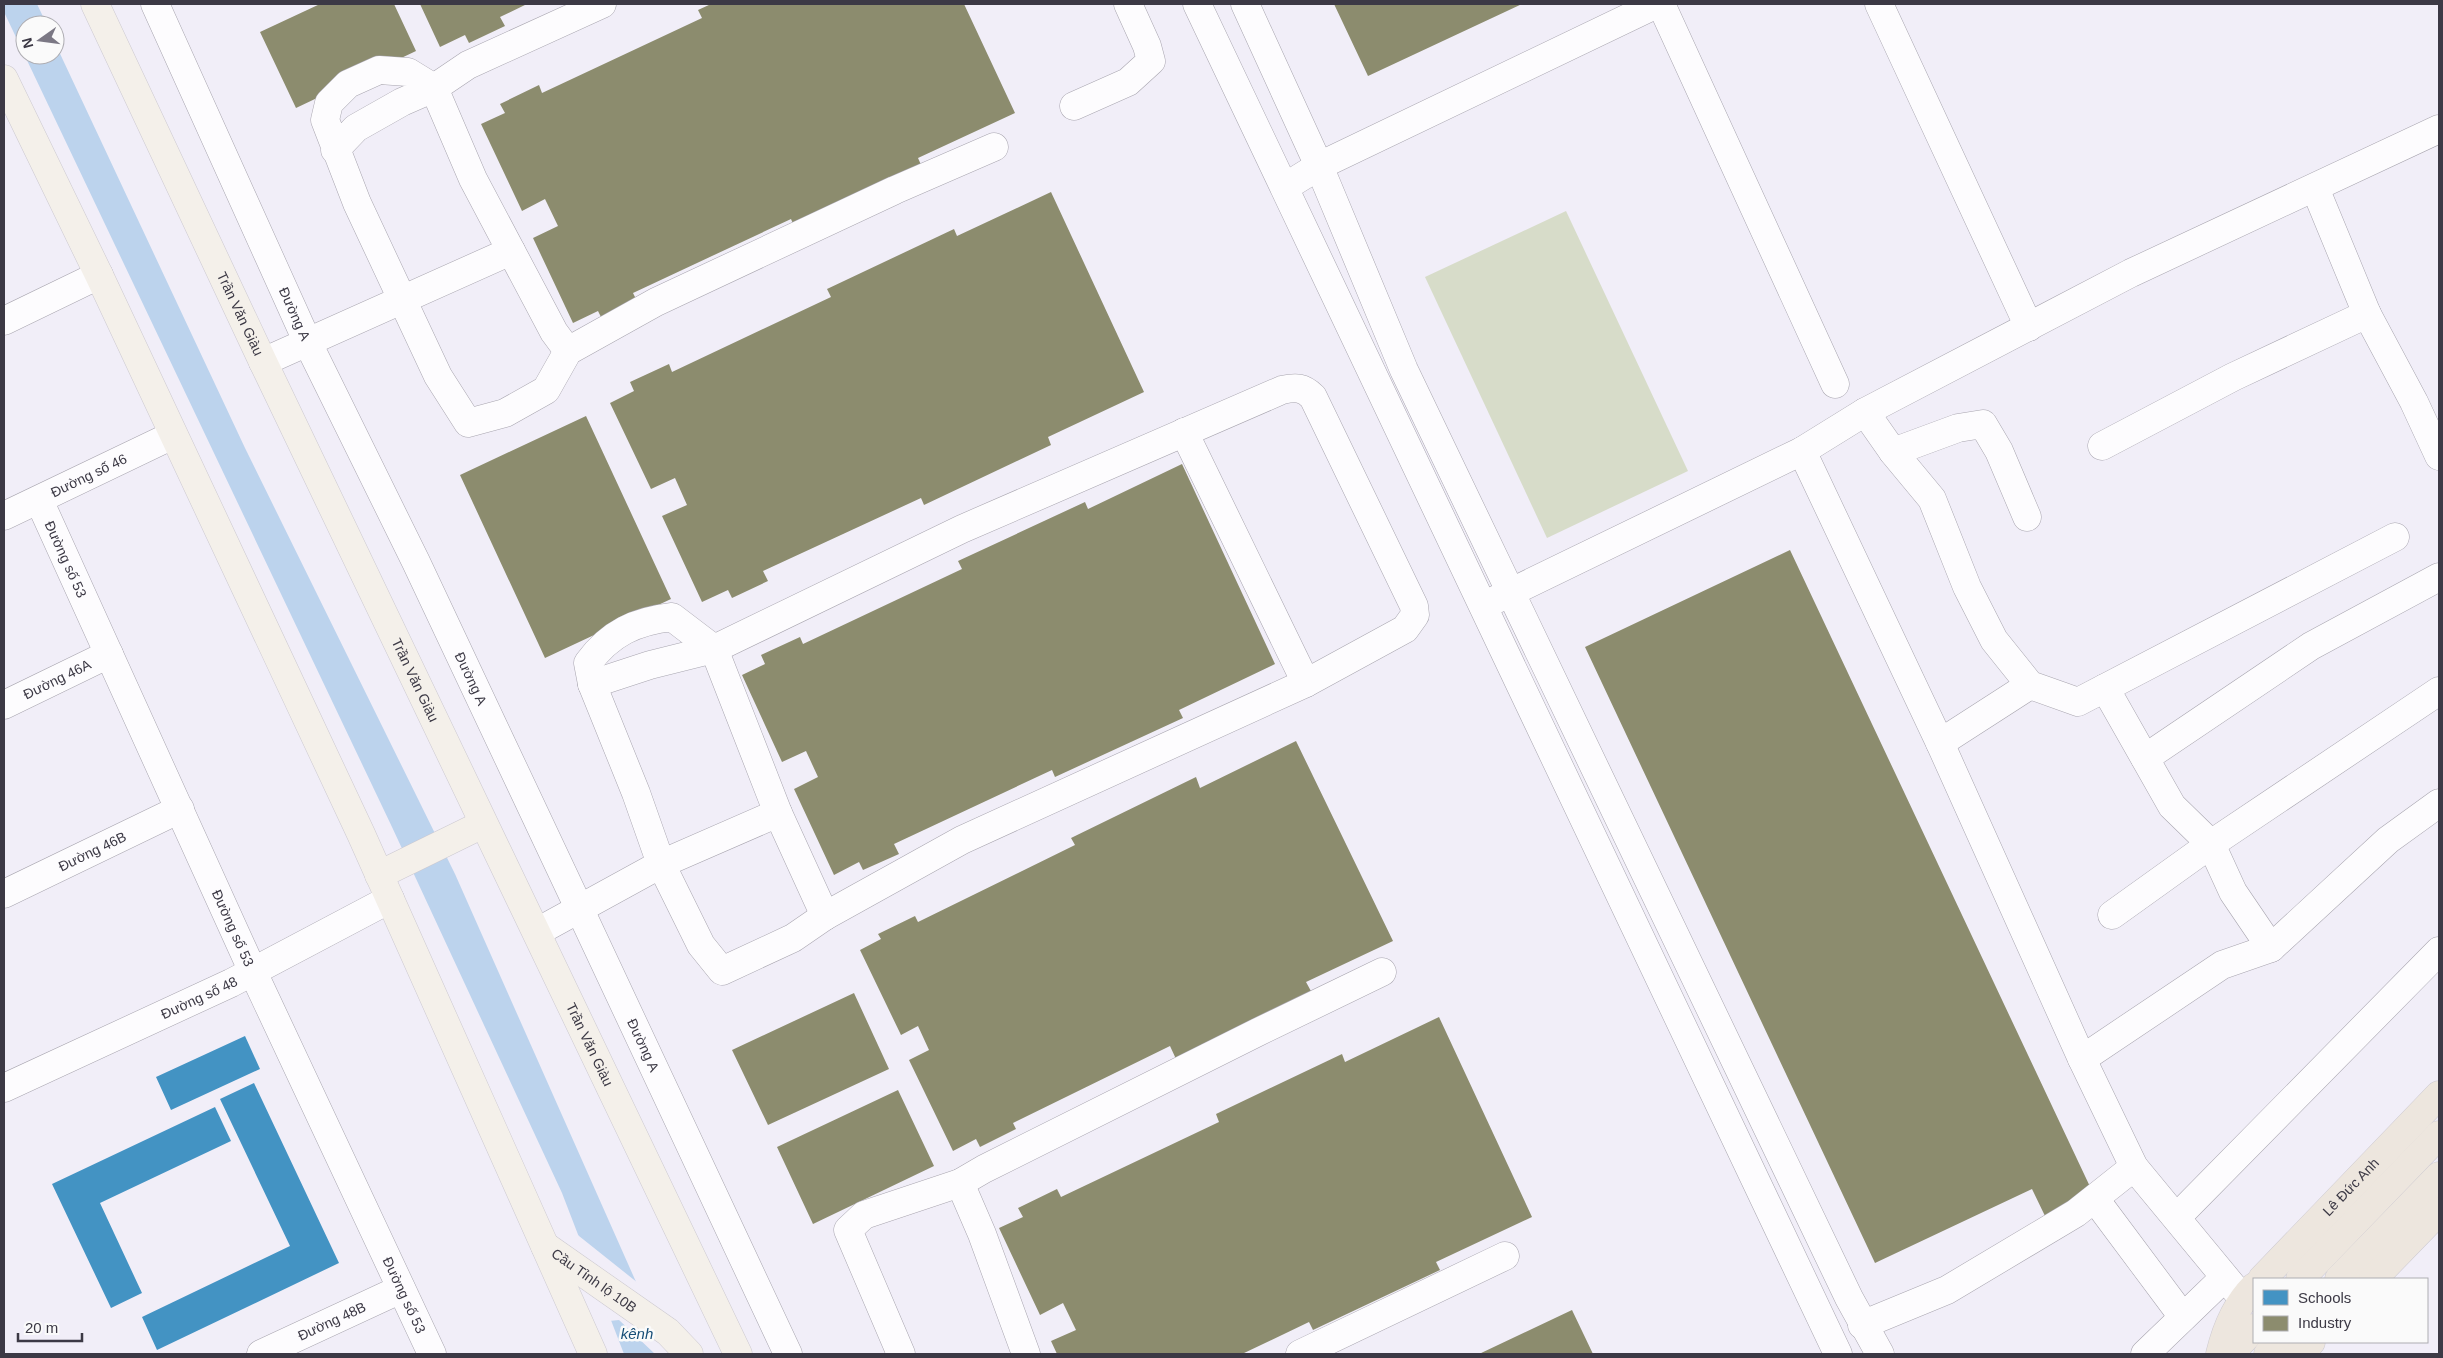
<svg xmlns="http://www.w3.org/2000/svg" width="2443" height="1358" viewBox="0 0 2443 1358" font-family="Helvetica,sans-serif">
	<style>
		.green { fill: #d7dcc9 }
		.water { fill: #bcd3ed }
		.pier { fill: #f1eef8 }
		.schools { fill: #4393c3 }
		.industry { fill: #8c8c6e }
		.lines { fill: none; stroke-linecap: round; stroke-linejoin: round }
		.minor-casing { stroke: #a8a5af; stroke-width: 29 }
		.major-casing { stroke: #ccc9d0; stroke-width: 29 }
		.highway-casing { stroke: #ccc9d0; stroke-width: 29 }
		.minor { stroke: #fdfcfe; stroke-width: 28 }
		.major { stroke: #f4f0ea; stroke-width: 28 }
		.highway { stroke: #ede6de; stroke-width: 28 }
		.labels { text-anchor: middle; stroke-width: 5; stroke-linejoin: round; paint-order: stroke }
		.street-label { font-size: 14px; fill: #3c3945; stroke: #fafafa }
		.water-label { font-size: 15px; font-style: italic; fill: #164d76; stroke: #fafafa }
	</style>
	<rect width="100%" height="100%" fill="#f1eef8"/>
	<path class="green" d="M1566,211L1688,471L1547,538L1425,277Z"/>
	<path class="water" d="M4,4H37L47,25H25V55H55V43L245,448L455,874L668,1354H624L562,1193L392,827L4,12Z"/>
	<path class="pier" d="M574,1232L638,1283L670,1354H655L619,1320L609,1321Z"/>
	<path class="schools" d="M245,1036L260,1069L171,1110L156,1077Z
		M254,1083L339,1263L157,1350L142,1317L290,1246L220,1099Z
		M215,1107L231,1141L100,1203L142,1293L111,1308L52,1184Z"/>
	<path class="industry" d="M320,4H394L416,51L296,108L260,32Z
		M420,4H527L500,17L505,26L469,43L465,35L440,47Z
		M711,4H964L1015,113L918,158L922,167L794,226L791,219L633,293L638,303L602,319L598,311L573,323L533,238L558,226L545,199L522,211L481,124L505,113L500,104L539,85L542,93L702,18L698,10Z
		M1334,4H1522L1368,76Z
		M1051,192L1144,392L1048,437L1051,445L924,505L921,498L763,571L768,581L732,598L728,590L702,602L662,516L687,505L675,478L651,489L610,403L634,391L630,382L669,364L672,372L831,297L827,289L954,229L957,236Z
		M586,416L671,599L545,658L460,475Z
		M1182,464L1275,664L1179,710L1183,718L1055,777L1052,770L894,844L899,854L863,870L859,862L834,875L794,789L818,777L806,751L782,762L742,675L765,664L761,655L800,637L803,644L962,569L958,561L1085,502L1088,509Z
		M1790,550L2093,1193L2045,1216L2032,1189L1875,1263L1585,647Z
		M1296,741L1393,941L1306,982L1312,993L1176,1059L1170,1046L1013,1123L1016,1129L980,1147L976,1139L953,1151L909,1060L929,1050L918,1026L901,1035L860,950L881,939L878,934L915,916L918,922L1075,845L1071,838L1196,777L1200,788Z
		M854,993L889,1069L768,1125L732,1050Z
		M1439,1017L1532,1217L1436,1262L1440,1270L1313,1330L1309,1322L1242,1354H1057L1051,1341L1076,1330L1063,1303L1040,1315L999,1228L1023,1217L1018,1208L1057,1189L1061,1197L1219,1122L1216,1114L1342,1054L1345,1062Z
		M898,1090L934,1166L813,1224L777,1147Z
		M1572,1310L1593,1354H1479Z"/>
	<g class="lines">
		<defs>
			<g id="minor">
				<path id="s1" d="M155,4L307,341L416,562L580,910L788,1354"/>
				<path d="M1197,4L1838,1354"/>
				<path d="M1245,4L1319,166L1404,370L1849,1298L1880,1354"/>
				<path d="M1661,4L1835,384"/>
				<path d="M1879,4L2029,327"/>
				<path d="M1074,106L1128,82L1151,61L1147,46L1128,4"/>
				<path d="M335,150L356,128L402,102L434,88L408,72L379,70L348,84L329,103L325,120L357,203L438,376L468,423L505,413L546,390L568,351L656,302L895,190L994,147"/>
				<path d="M1285,187L1319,166L1657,4"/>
				<path d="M2315,188L2367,314L2414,402L2439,456"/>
				<path d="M4,321L99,275"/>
				<path d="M568,351L554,332L473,179L434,88L468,65L602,4"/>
				<path d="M263,362L511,251"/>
				<path d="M1865,412L1893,452L1958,428L1983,424L1999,451L2027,517"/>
				<path d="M1184,432L1306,683"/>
				<path d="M2102,446L2233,377L2367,314"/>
				<path d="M1802,451L1940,743L2082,1059L2134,1167L2243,1299"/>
				<path d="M1893,452L1932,499L1967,587L1994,640L2030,685L2078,702L2395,537"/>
				<path id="s2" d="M39,500L253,972L432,1354"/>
				<path id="s3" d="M4,516L173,435"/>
				<path d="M1495,600L1802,451L1865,412L2131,273L2439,129"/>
				<path d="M2105,688L2172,806L2211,844L2439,691"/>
				<path id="s4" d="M4,705L109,654"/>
				<path d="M1940,743L2030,685"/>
				<path d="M2145,758L2311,646L2439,577"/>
				<path d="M778,813L714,649L672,617C636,621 610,633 588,663L592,684L636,793L661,864L701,945L722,971L793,938L825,916"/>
				<path id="s5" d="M4,894L180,809"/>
				<path d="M2112,915L2211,844L2233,892L2271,948"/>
				<path d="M537,932L661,864L778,813L825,916L962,840L1306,683L1405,629L1415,615L1414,606L1313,397C1303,387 1296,387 1282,390L962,529L714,649L650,665L592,684"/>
				<path d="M2082,1059L2222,965L2271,948L2388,840L2439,803"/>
				<path id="s6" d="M4,1088L231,983L390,899"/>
				<path d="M960,1183L982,1234L1026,1354"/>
				<path d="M2095,1199L2183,1317"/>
				<path d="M2177,1217L2439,951"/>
				<path d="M1862,1325L1947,1290L2076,1213L2134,1167"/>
				<path id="s7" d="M261,1354L401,1289"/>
				<path d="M901,1354L848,1230L864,1215L960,1183L984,1169L1258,1032L1382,972"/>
				<path d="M1300,1354L1505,1256"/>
				<path d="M2145,1354L2224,1278"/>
			</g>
			<g id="major">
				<path id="s8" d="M95,4L263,362L738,1354"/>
				<path d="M4,79L99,275L361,834L593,1354"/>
				<path d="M379,875L483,824"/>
				<path id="s9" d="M545,1246L668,1332L689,1354"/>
			</g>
			<g id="highway">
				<path id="s10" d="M2262,1279L2439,1095"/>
				<path d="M2300,1279L2439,1135"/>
				<path d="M2339,1279L2439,1176"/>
				<path d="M2373,1279L2439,1211"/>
				<path d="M2220,1354C2226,1329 2236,1305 2254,1287"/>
				<path d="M2230,1354L2254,1328"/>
				<path d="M2268,1354L2280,1342"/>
				<path d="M2299,1354L2311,1342"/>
			</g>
		</defs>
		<use href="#minor" class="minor-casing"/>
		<use href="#major" class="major-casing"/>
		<use href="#highway" class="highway-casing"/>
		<use href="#minor" class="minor"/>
		<use href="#major" class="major"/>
		<use href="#highway" class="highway"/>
	</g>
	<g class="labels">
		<g class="street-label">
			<text dy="5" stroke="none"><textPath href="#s8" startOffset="342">Trần Văn Giàu</textPath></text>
			<text dy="5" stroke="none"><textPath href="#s1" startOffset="340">Đường A</textPath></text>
			<text dy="5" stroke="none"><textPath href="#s3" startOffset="94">Đường số 46</textPath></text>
			<text dy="5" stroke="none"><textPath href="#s2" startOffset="65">Đường số 53</textPath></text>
			<text dy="5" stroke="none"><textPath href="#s4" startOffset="59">Đường 46A</textPath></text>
			<text dy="5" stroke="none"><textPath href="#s1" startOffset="745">Đường A</textPath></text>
			<text dy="5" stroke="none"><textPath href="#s8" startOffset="748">Trần Văn Giàu</textPath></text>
			<text dy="5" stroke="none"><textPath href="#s5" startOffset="98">Đường 46B</textPath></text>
			<text dy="5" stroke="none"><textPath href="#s2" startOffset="470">Đường số 53</textPath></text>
			<text dy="5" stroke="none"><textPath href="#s6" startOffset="215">Đường số 48</textPath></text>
			<text dy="5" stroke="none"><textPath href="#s8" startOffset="1152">Trần Văn Giàu</textPath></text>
			<text dy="5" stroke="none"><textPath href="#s1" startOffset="1150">Đường A</textPath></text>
			<text dy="5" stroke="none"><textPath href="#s10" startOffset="128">Lê Đức Anh</textPath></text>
			<text dy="5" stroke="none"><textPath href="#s9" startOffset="60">Cầu Tỉnh lộ 10B</textPath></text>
			<text dy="5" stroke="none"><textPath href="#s2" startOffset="875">Đường số 53</textPath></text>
			<text dy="5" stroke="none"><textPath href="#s7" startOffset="78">Đường 48B</textPath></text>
		</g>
		<g class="water-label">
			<text x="637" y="1339">kênh</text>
		</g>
	</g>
	<rect width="2443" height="1358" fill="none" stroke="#3c3945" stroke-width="10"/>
	<rect x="2253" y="1278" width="175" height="65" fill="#fafafa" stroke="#aeadb2"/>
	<rect x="2263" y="1290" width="25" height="15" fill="#4393c3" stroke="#aeadb2"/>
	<text x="2298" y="1303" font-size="15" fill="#3c3945">Schools</text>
	<rect x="2263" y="1316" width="25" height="15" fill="#8c8c6e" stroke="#aeadb2"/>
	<text x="2298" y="1328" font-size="15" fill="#3c3945">Industry</text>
	<g transform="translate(40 40) rotate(256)"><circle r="24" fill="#fafafa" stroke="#aeadb2"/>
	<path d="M0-4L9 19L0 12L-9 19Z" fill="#7b7884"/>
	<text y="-8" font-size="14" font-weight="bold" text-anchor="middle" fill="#3c3945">N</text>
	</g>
	<path d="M18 1333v8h64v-8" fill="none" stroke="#3c3945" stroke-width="2.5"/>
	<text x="25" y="1333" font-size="15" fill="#3c3945" stroke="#fafafa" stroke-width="4" paint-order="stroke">20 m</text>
</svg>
